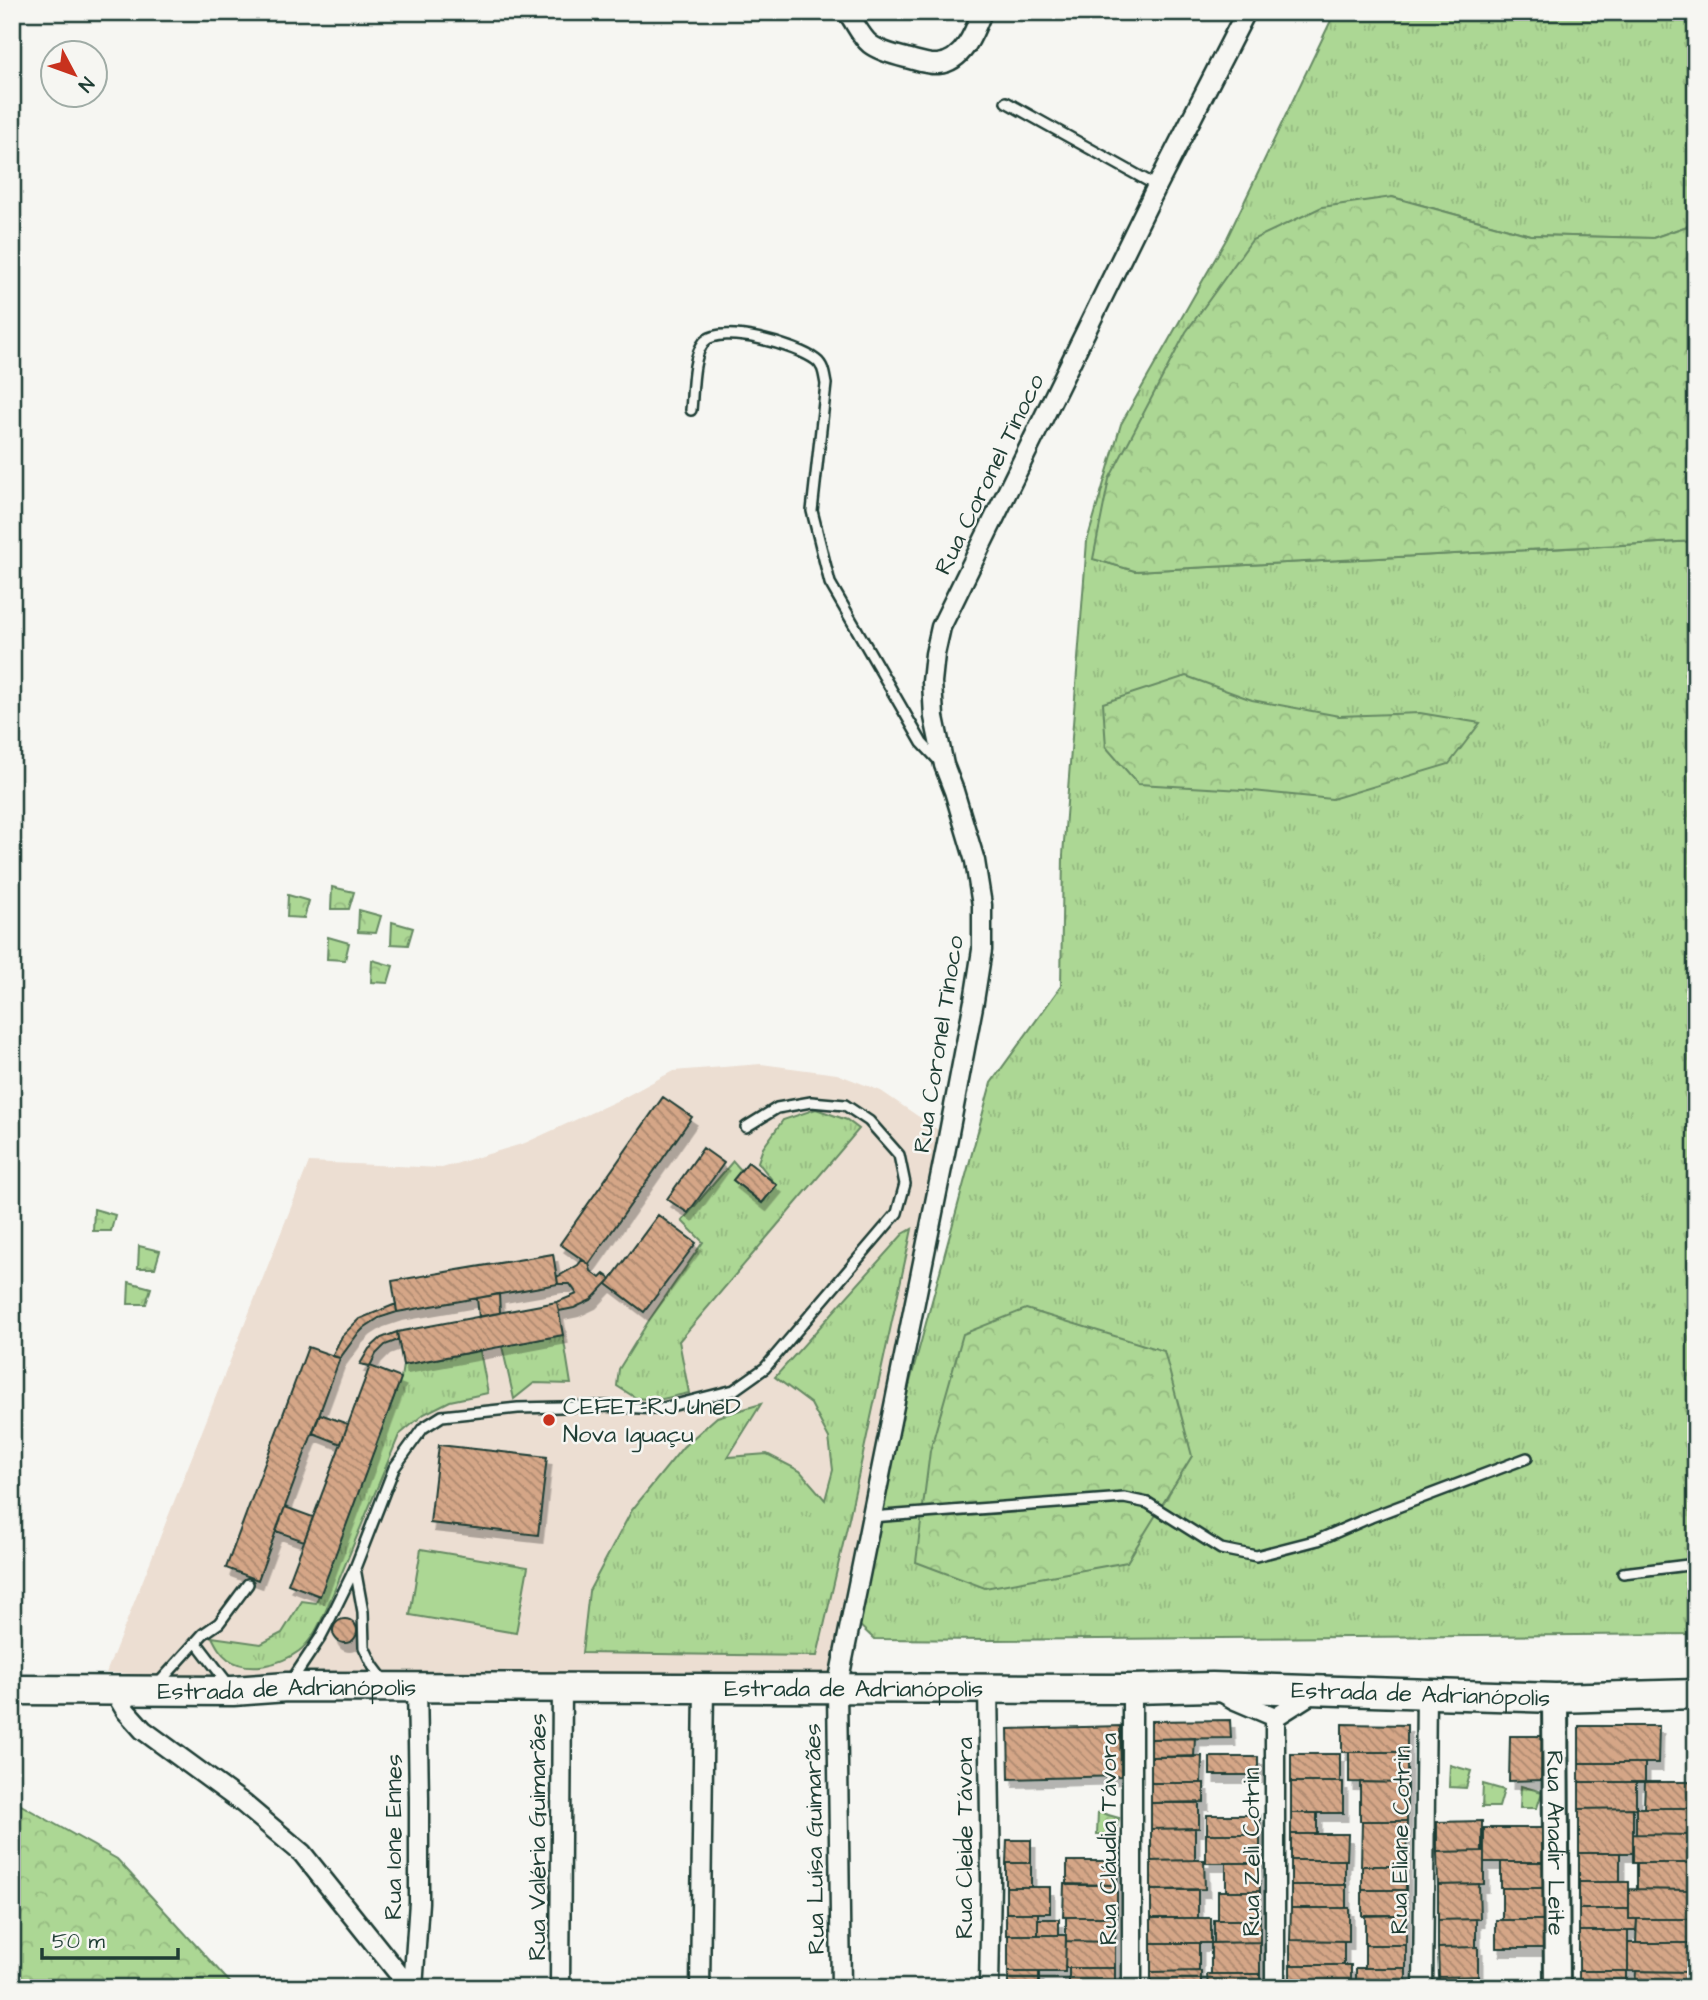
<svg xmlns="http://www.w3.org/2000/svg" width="1708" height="2000" viewBox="0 0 1708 2000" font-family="'Architects Daughter',sans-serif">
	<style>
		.built { fill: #ecded2 }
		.grass { fill: url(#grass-tufts); stroke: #668a64; stroke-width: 2 }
		.forest { fill: url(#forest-crowns); stroke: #668a64; stroke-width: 2 }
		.pitch { fill: #acd794; stroke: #668a64; stroke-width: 2 }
		.building { fill: url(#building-back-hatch); stroke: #1f3d34; stroke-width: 2; filter: url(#shadow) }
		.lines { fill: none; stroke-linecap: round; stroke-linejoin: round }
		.lane-casing { stroke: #1f3d34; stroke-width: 14 }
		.street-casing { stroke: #1f3d34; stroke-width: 23 }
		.secondary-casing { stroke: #1f3d34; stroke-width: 30 }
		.primary-casing { stroke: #1f3d34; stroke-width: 33 }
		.lane { stroke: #f6f6f2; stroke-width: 9 }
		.street { stroke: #f6f6f2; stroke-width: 18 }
		.secondary { stroke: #f6f6f2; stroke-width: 24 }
		.primary { stroke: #f6f6f2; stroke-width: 28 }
		.poi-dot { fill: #c8321e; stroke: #f6f6f2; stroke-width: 2.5 }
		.labels { text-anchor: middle; stroke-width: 5; stroke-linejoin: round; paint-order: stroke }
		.street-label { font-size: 24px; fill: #1f3d34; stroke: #f6f6f2 }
		.poi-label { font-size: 24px; fill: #1f3d34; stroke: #f6f6f2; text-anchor: start }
	</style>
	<defs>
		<pattern id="grass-tufts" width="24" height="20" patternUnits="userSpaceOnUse" patternTransform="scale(1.75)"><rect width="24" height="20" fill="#acd794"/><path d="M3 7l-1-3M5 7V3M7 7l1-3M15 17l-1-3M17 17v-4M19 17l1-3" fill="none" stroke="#94b980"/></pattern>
		<pattern id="forest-crowns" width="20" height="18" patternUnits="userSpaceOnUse" patternTransform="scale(1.75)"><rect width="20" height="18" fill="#acd794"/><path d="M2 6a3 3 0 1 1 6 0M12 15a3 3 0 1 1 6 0" fill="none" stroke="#94b980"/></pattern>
		<pattern id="building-back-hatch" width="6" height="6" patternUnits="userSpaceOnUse" patternTransform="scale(1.75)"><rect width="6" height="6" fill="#d5a687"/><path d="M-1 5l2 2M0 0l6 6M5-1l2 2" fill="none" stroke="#ac886f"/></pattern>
		<filter id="shadow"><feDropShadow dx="4.5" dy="8" stdDeviation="0" flood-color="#0004"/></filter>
	</defs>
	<rect width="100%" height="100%" fill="#f6f6f2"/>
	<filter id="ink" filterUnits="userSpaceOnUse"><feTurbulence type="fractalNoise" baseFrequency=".0143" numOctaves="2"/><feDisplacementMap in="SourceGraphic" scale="14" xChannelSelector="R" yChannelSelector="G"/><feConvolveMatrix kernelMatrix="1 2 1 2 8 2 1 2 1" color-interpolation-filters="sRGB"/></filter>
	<g filter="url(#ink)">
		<path class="built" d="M761,1064L837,1074L881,1091L953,1140L837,1673L233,1678L106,1673L309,1162L442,1168L525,1143L623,1098L673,1071Z"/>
		<path class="grass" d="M1335,12H1696V223L1653,238L1530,235L1392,197L1094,559L1135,571L1696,541V1634L991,1640L874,1639L858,1624L903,1408L991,1083L1061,986L1063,855L1087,541L1121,424L1227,238Z
			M816,1109L847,1120L859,1129L679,1341L689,1393L658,1400L636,1398L617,1386L619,1369L648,1322L703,1242L682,1221L733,1161L741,1170L733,1180L762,1203L776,1185L758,1162L763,1148L783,1120Z
			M912,1229L850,1514L817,1656L582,1653L589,1591L632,1510L683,1447L717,1417L761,1404L728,1457L767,1454L800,1471L825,1500L833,1470L829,1438L811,1404L775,1377L903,1234Z
			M563,1335L571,1384L534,1383L514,1399L502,1346Z
			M480,1351L488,1393L450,1401L424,1414L399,1435L328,1606C321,1621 313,1640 299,1651C280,1665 248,1673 228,1659C220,1653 216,1645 212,1637L261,1644L282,1633L302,1601L316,1603L401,1378L403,1365Z"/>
		<path class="forest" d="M1392,197L1530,235L1653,238L1696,223V541L1135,571L1093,559L1109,479L1186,332L1252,240L1322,207Z
			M1186,676L1252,700L1339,716L1420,713L1480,723L1449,764L1332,799L1243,790L1138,784L1106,747L1103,703Z
			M332,887L354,892L349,909H331Z
			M288,895L309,901L304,918L287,917Z
			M359,910L381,916L376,933L358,932Z
			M392,922L413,928L408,945L391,944Z
			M328,937L349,943L345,960L327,959Z
			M372,960L393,966L388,983L371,982Z
			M94,1209L115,1215L111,1231H93Z
			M139,1246L160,1251L155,1268H138Z
			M129,1282L151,1288L146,1304H128Z
			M1026,1309L1164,1351L1192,1456L1127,1562L985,1588L916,1562L930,1451L963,1334Z
			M1450,1765L1471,1771L1466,1788L1449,1787Z
			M1483,1784L1504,1790L1499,1807H1482Z
			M1521,1786L1542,1792L1537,1808H1520Z
			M21,1805L117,1859L235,1988H12V1806Z
			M1098,1812L1119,1818L1115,1835L1097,1834Z"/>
		<path class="pitch" d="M421,1549L528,1567L516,1633L410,1615Z"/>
		<path class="building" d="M663,1097L692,1117L589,1264L560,1244Z
			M703,1148L724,1163L688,1213L667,1199Z
			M748,1162L777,1185L762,1203L733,1180Z
			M658,1215L696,1243L644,1312L607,1284Z
			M553,1254L558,1284L397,1312L392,1281Z
			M582,1260L589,1264L591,1271L600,1278L604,1274L611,1279L591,1300L574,1308L559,1311L557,1302L577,1294L570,1284H558L557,1277L578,1265Z
			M499,1294L500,1313L479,1317L477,1298Z
			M557,1302L563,1335L403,1365L397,1332Z
			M396,1304L397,1312L379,1318L365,1327L357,1335L340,1358L332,1356L342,1336L359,1319Z
			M397,1332L398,1340L385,1345L376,1354L370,1366L360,1364L369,1349L381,1338Z
			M308,1347L340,1358L258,1580L226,1568Z
			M370,1366L401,1378L320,1596L288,1584Z
			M320,1414L348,1424L341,1444L313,1433Z
			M439,1445L547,1457L538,1535L430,1523Z
			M285,1507L313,1517L304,1541L276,1531Z
			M333 1631a12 12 0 1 1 24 0a12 12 0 1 1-24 0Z
			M1230,1720L1231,1738L1151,1739V1721Z
			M1342,1724L1407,1725V1752H1342Z
			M1120,1726L1121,1776L1009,1779L1008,1729Z
			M1579,1726H1659L1658,1763H1579Z
			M1510,1736H1542L1541,1780L1509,1781Z
			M1195,1738L1194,1757H1151V1739Z
			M1349,1752H1407V1783L1349,1782Z
			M1291,1754H1340V1782H1291Z
			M1202,1756L1201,1783H1151V1757Z
			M1210,1757H1258V1775H1210Z
			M1579,1763H1645V1782H1579Z
			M1291,1782H1343V1813H1291Z
			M1360,1782L1407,1783V1821H1360Z
			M1579,1782H1636V1808L1579,1809Z
			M1645,1782H1691V1808H1644Z
			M1151,1783H1204V1802L1151,1803Z
			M1151,1803H1199V1828L1151,1829Z
			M1633,1808V1853H1579V1809Z
			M1636,1808H1691V1835L1636,1834Z
			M1291,1813H1317V1834H1291Z
			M1207,1815H1260V1834H1207Z
			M1362,1821H1407L1406,1866H1361Z
			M1482,1821V1851L1437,1852V1822Z
			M1195,1828V1860L1151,1861V1829Z
			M1484,1828H1547V1862H1484Z
			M1206,1834H1260V1863H1206Z
			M1291,1834H1348L1347,1860H1291Z
			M1633,1834L1691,1835L1690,1863H1633Z
			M1007,1840H1031V1863H1006Z
			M1482,1851H1484V1884L1438,1885L1437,1852Z
			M1579,1853H1620V1882H1579Z
			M1195,1860H1204L1205,1889L1151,1890V1861Z
			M1291,1860H1345V1885H1291Z
			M1067,1861H1118L1117,1885H1067Z
			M1501,1862H1547L1546,1888H1501Z
			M1006,1863H1031V1887H1006Z
			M1226,1863H1260V1891H1226Z
			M1637,1863H1690V1890L1637,1889Z
			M1362,1866H1406V1890H1362Z
			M1579,1882H1629V1909H1579Z
			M1064,1884L1117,1885V1917H1063Z
			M1479,1884L1480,1919L1438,1920V1885Z
			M1291,1885H1346V1908H1291Z
			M1006,1887H1050V1913H1006Z
			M1502,1888H1546V1920H1502Z
			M1629,1889L1690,1890V1919H1629Z
			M1151,1890H1198V1918H1151Z
			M1362,1890H1406V1915L1362,1916Z
			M1218,1891H1260V1920H1218Z
			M1291,1908H1349V1941L1290,1940Z
			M1579,1909H1629V1919H1637L1636,1931H1579Z
			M1006,1913H1038V1935H1006Z
			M1365,1915H1406V1945H1365Z
			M1066,1917H1116L1115,1942L1066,1941Z
			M1151,1918H1211V1943H1151Z
			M1038,1919H1059V1935H1038Z
			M1476,1919V1947L1438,1948V1920Z
			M1637,1919H1690V1943H1636Z
			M1214,1920H1260V1942L1214,1943Z
			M1496,1920H1546V1948H1496Z
			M1579,1931H1628V1971H1579Z
			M1008,1935H1066L1065,1972H1008Z
			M1290,1940L1344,1941V1965H1290Z
			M1066,1941L1115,1942V1968H1065Z
			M1260,1942V1974H1211V1943Z
			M1151,1943H1199V1971L1151,1972Z
			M1628,1943H1690L1689,1972L1628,1971Z
			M1365,1945H1406V1968H1365Z
			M1476,1947H1478V1976L1439,1977L1438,1948Z
			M1290,1965H1351V1988H1290Z
			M1069,1968H1115V1988H1069Z
			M1356,1968H1406V1988H1356Z
			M1201,1971V1988H1151V1972Z
			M1579,1971H1626V1988H1579Z
			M1636,1971L1689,1972V1988H1635Z
			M1008,1972H1039V1988H1008Z
			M1207,1974H1260V1988H1208Z
			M1479,1976V1988H1439V1977Z"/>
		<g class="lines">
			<defs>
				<path id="lane" d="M1006,102L1157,186
					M691,410C693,391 692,357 704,342C721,323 798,346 816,360C824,366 824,375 826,384L812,511L830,583L922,743L940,762
					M871,1517L1124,1498L1148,1503L1221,1549L1256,1556L1318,1540L1371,1517L1527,1458
					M355,1568L363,1612L364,1647L373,1666L385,1682
					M1623,1573L1696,1564
					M196,1642L229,1685
					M290,1683L320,1638L330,1619L355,1568L394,1468L423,1428L442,1416L518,1408L604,1406L659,1409L734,1390L765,1368L897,1213L905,1184L899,1155L869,1121L845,1105L811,1102L777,1108L746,1127
					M158,1684L203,1634L219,1623L248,1584"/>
				<path id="street" d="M847,12C855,22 860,36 870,44C879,51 894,55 906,58C915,60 928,65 938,64C963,62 974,33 982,12
					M988,1689L991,1879L989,1988
					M1132,1689V1988
					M1218,1690L1235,1700L1275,1717L1316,1691
					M114,1691L126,1711L143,1730L244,1804L302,1853L410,1988
					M413,1988L419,1902V1798L417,1686
					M560,1988L562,1686
					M700,1988L704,1687
					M841,1988L837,1689L947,1143L974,1001L982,950V905L975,861L954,791L944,765L934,717L932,682L935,654L941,627L1157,186L1246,12
					M1275,1988V1717
					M1423,1988L1426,1693"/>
				<g id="secondary">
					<path id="s1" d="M1555,1698L1557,1988"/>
				</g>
				<g id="primary">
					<path id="s2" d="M12,1690L233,1691L287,1687L1132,1689L1212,1687L1555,1698L1696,1694"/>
				</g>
			</defs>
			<use href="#lane" class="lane-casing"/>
			<use href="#street" class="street-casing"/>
			<use href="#secondary" class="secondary-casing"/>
			<use href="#primary" class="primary-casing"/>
			<use href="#lane" class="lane"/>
			<use href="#street" class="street"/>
			<use href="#secondary" class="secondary"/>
			<use href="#primary" class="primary"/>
		</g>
	</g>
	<circle class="poi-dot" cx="549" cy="1420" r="7"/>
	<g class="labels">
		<g class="street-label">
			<text transform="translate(989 474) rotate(-64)" y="8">Rua Coronel Tinoco</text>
			<text transform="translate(938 1044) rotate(-81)" y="8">Rua Coronel Tinoco</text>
			<text dy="8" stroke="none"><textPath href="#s2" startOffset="842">Estrada de Adrianópolis</textPath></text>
			<text dy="8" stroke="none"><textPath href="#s2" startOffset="275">Estrada de Adrianópolis</textPath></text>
			<text dy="8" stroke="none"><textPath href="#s2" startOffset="1409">Estrada de Adrianópolis</textPath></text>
			<text transform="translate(393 1837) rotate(-90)" y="8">Rua Ione Ennes</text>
			<text transform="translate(537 1837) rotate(-90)" y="8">Rua Valéria Guimarães</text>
			<text transform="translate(964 1838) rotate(-90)" y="8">Rua Cleide Távora</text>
			<text transform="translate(814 1839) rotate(-91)" y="8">Rua Luísa Guimarães</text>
			<text transform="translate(1108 1839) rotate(-90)" y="8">Rua Cláudia Távora</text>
			<text transform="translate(1400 1840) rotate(-89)" y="8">Rua Eliane Cotrin</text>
			<text dy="8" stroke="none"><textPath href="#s1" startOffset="145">Rua Anadir Leite</textPath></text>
			<text transform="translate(1251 1852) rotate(-90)" y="8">Rua Zeli Cotrin</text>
		</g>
		<g class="poi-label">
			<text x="563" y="1414">CEFET-RJ UneD<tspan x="563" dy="28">Nova Iguaçu</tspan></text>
		</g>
	</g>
	<rect width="1708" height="2000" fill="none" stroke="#f6f6f2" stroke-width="42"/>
	<rect x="21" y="21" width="1666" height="1958" fill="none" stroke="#1f3d34" stroke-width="2.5" filter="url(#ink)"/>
	<g transform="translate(74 74) rotate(131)"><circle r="33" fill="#f6f6f2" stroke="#a0aca6" stroke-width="2"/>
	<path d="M0-5L12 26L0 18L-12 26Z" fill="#c8321e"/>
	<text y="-10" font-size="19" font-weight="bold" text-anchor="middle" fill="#1f3d34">N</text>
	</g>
	<path d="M42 1948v10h136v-10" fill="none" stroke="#1f3d34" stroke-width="3.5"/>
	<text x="52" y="1948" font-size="21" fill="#1f3d34" stroke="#f6f6f2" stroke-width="5" paint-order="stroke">50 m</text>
</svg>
